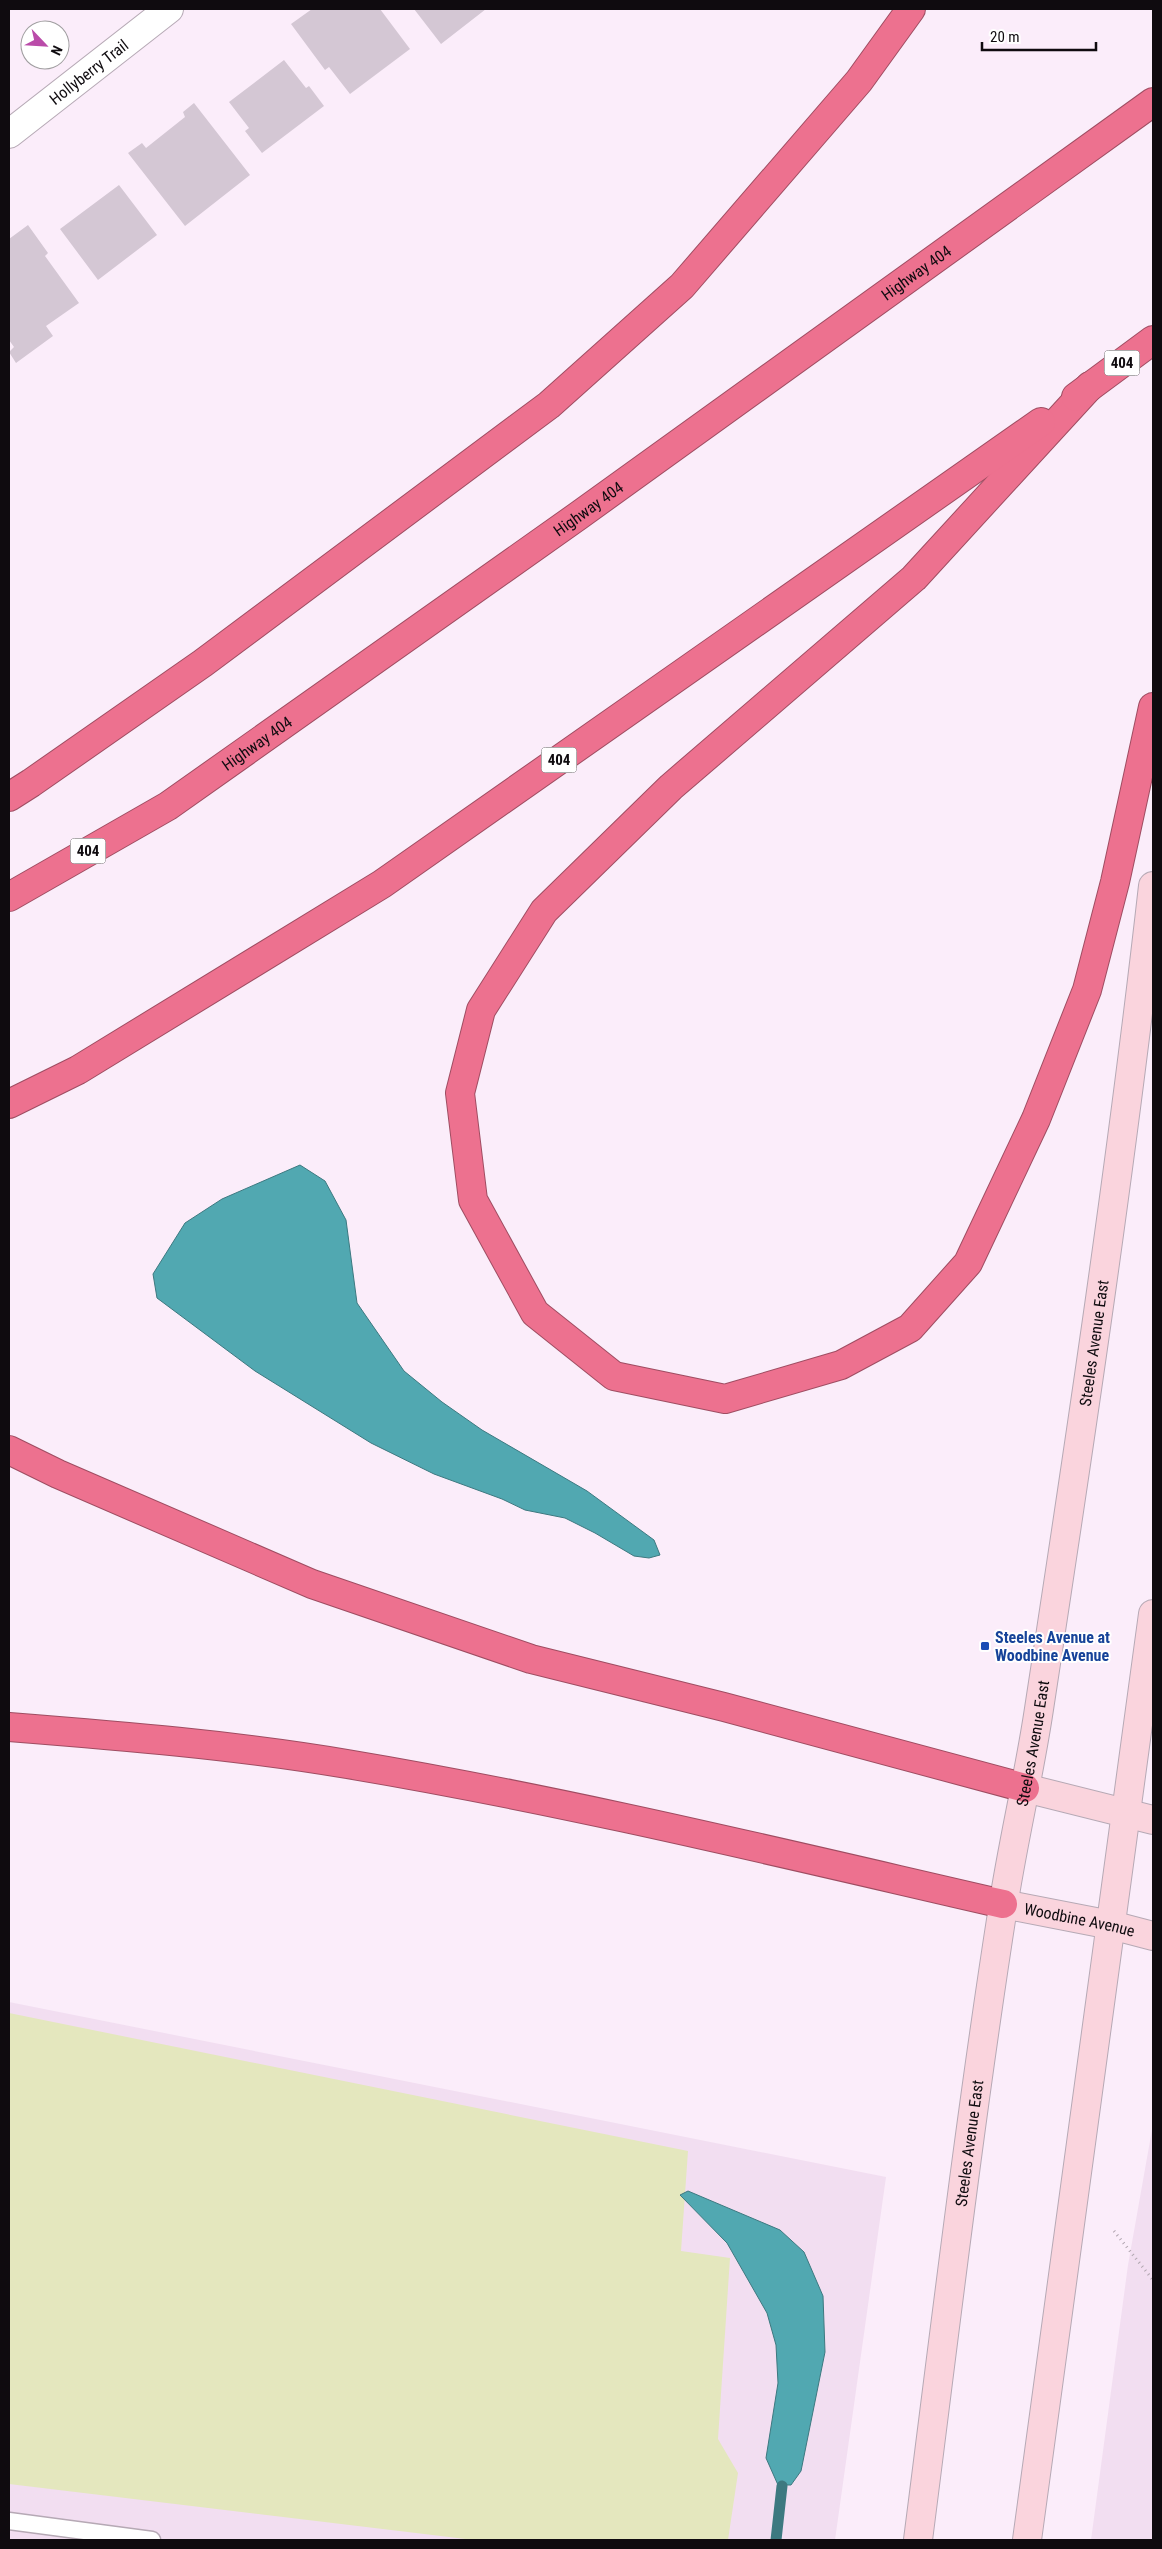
<svg xmlns="http://www.w3.org/2000/svg" width="1162" height="2549" viewBox="0 0 1162 2549" font-family="'Roboto Condensed',sans-serif">
	<style>
		.built { fill: #f2def1 }
		.green { fill: #e4e7be }
		.water { fill: #51a8b1; stroke: #3d7980 }
		.lines { fill: none; stroke-linecap: round; stroke-linejoin: round }
		.stream { stroke: #3d7980; stroke-width: 11 }
		.building { fill: #d4c7d4 }
		.lane-casing { stroke: #b6a9b5; stroke-width: 19 }
		.street-casing { stroke: #b6a9b5; stroke-width: 30 }
		.secondary-casing { stroke: #b6a9b5; stroke-width: 30 }
		.highway-casing { stroke: #9f4d62; stroke-width: 30 }
		.path { stroke: #b1a6b0; stroke-width: 3; stroke-dasharray: 1 4; stroke-linecap: butt }
		.lane { stroke: #fff; stroke-width: 16 }
		.street { stroke: #fff; stroke-width: 28 }
		.secondary { stroke: #fad4dd; stroke-width: 28 }
		.highway { stroke: #ed718f; stroke-width: 28 }
		.transit-dot { fill: #1a4fb4; stroke: #fff; stroke-width: 2 }
		.labels { text-anchor: middle; stroke-width: 4; stroke-linejoin: round; paint-order: stroke }
		.shield { fill: #fff; stroke: #575457; stroke-width: 1 }
		.shield-label { font-size: 15px; font-weight: bold; fill: #0f0b0f }
		.street-label { font-size: 16px; fill: #0f0b0f; stroke: #fff }
		.transit-label { font-size: 16px; font-weight: bold; fill: #164399; stroke: #fff; text-anchor: start }
	</style>
	<rect width="100%" height="100%" fill="#fbedfa"/>
	<path class="built" d="M9,2002L886,2177L835,2540H9Z
		M1153,2124V2540H1091L1128,2265Z"/>
	<path class="green" d="M9,2013L688,2151L681,2251L730,2258L718,2439L738,2473L728,2540H474L9,2484Z"/>
	<path class="water" d="M300,1165L325,1181L346,1220L357,1303L404,1371L442,1402L482,1430L587,1491L654,1540L660,1555L649,1558L634,1556L595,1533L565,1518L525,1510L502,1499L434,1474L371,1443L255,1371L157,1298L153,1274L185,1223L222,1199Z
		M688,2191L780,2230L804,2252L823,2296L825,2352L801,2471L791,2485H778L766,2458L778,2383L776,2345L767,2313L727,2243L680,2195Z"/>
	<g class="lines">
		<path class="stream" d="M776,2540L782,2486"/>
	</g>
	<path class="building" d="M312,9H380L410,49L350,94L329,67L325,70L291,24Z
		M414,9H486L441,44Z
		M284,60L306,88L309,86L324,106L262,153L245,131L249,128L229,102Z
		M194,103L250,175L185,226L128,153L142,143L146,148L185,117L183,112Z
		M119,185L157,235L98,280L60,229Z
		M28,225L48,253L45,256L79,303L46,326L53,336L16,363L9,352L14,347L9,340V239Z"/>
	<g class="lines">
		<defs>
			<path id="lane" d="M9,2521L152,2540"/>
			<g id="street">
				<path id="s1" d="M9,134L169,9"/>
			</g>
			<g id="secondary">
				<path d="M1025,1788L1153,1820"/>
				<path id="s2" d="M1003,1904L1111,1925L1153,1936"/>
				<path id="s3" d="M918,2540C945,2329 970,2118 1003,1907C1013,1841 1029,1776 1039,1709C1081,1435 1122,1161 1153,886"/>
				<path d="M1027,2540L1153,1614"/>
			</g>
			<g id="highway">
				<path d="M1090,386L914,578L671,787L544,911L481,1010L460,1093L473,1200L535,1313L614,1376L725,1399L841,1365L910,1328L968,1263L1036,1119L1087,990L1115,882L1153,707"/>
				<path d="M1076,397L1153,340"/>
				<path d="M9,797L31,783L203,663L549,405L682,286L859,81L911,9"/>
				<path id="s4" d="M9,897L168,806L578,516L1153,102"/>
				<path d="M9,1104L78,1070L382,884L1041,422"/>
				<path d="M9,1450L58,1474L312,1584L531,1659L724,1707L1025,1788"/>
				<path d="M9,1727C122,1736 235,1745 347,1764C568,1801 785,1854 1003,1904"/>
			</g>
		</defs>
		<use href="#lane" class="lane-casing"/>
		<use href="#street" class="street-casing"/>
		<use href="#secondary" class="secondary-casing"/>
		<use href="#highway" class="highway-casing"/>
		<path class="path" d="M1114,2231L1153,2280"/>
		<use href="#lane" class="lane"/>
		<use href="#street" class="street"/>
		<use href="#secondary" class="secondary"/>
		<use href="#highway" class="highway"/>
	</g>
	<rect class="transit-dot" x="980" y="1641" width="10" height="10" rx="2.5"/>
	<g class="labels">
		<g class="shield">
			<rect x="1104.5" y="350.5" width="35" height="25" rx="4"/>
			<rect x="541.5" y="747.5" width="35" height="25" rx="4"/>
			<rect x="70.5" y="838.5" width="35" height="25" rx="4"/>
		</g>
		<g class="shield-label">
			<text x="1122" y="368">404</text>
			<text x="559" y="765">404</text>
			<text x="88" y="856">404</text>
		</g>
		<g class="street-label">
			<text dy="6" stroke="none"><textPath href="#s1" startOffset="101">Hollyberry Trail</textPath></text>
			<text dy="6" stroke="none"><textPath href="#s4" startOffset="1102">Highway 404</textPath></text>
			<text dy="6" stroke="none"><textPath href="#s4" startOffset="698">Highway 404</textPath></text>
			<text dy="6" stroke="none"><textPath href="#s4" startOffset="292">Highway 404</textPath></text>
			<text dy="6" stroke="none"><textPath href="#s3" startOffset="1210">Steeles Avenue East</textPath></text>
			<text dy="6" stroke="none"><textPath href="#s3" startOffset="805">Steeles Avenue East</textPath></text>
			<text dy="6" stroke="none"><textPath href="#s2" startOffset="78">Woodbine Avenue</textPath></text>
			<text dy="6" stroke="none"><textPath href="#s3" startOffset="400">Steeles Avenue East</textPath></text>
		</g>
		<g class="transit-label">
			<text x="995" y="1643">Steeles Avenue at<tspan x="995" dy="18">Woodbine Avenue</tspan></text>
		</g>
	</g>
	<rect width="1162" height="2549" fill="none" stroke="#0f0b0f" stroke-width="20"/>
	<g transform="translate(45 45) rotate(115)"><circle r="24" fill="#ffffff" stroke="#9f9d9f"/>
	<path d="M0-4L9 19L0 12L-9 19Z" fill="#ba4ba9"/>
	<text y="-8" font-size="14" font-weight="bold" text-anchor="middle" fill="#0f0b0f">N</text>
	</g>
	<path d="M982 42v8h114v-8" fill="none" stroke="#0f0b0f" stroke-width="2.5"/>
	<text x="990" y="42" font-size="15" fill="#0f0b0f" stroke="#ffffff" stroke-width="4" paint-order="stroke">20 m</text>
</svg>
